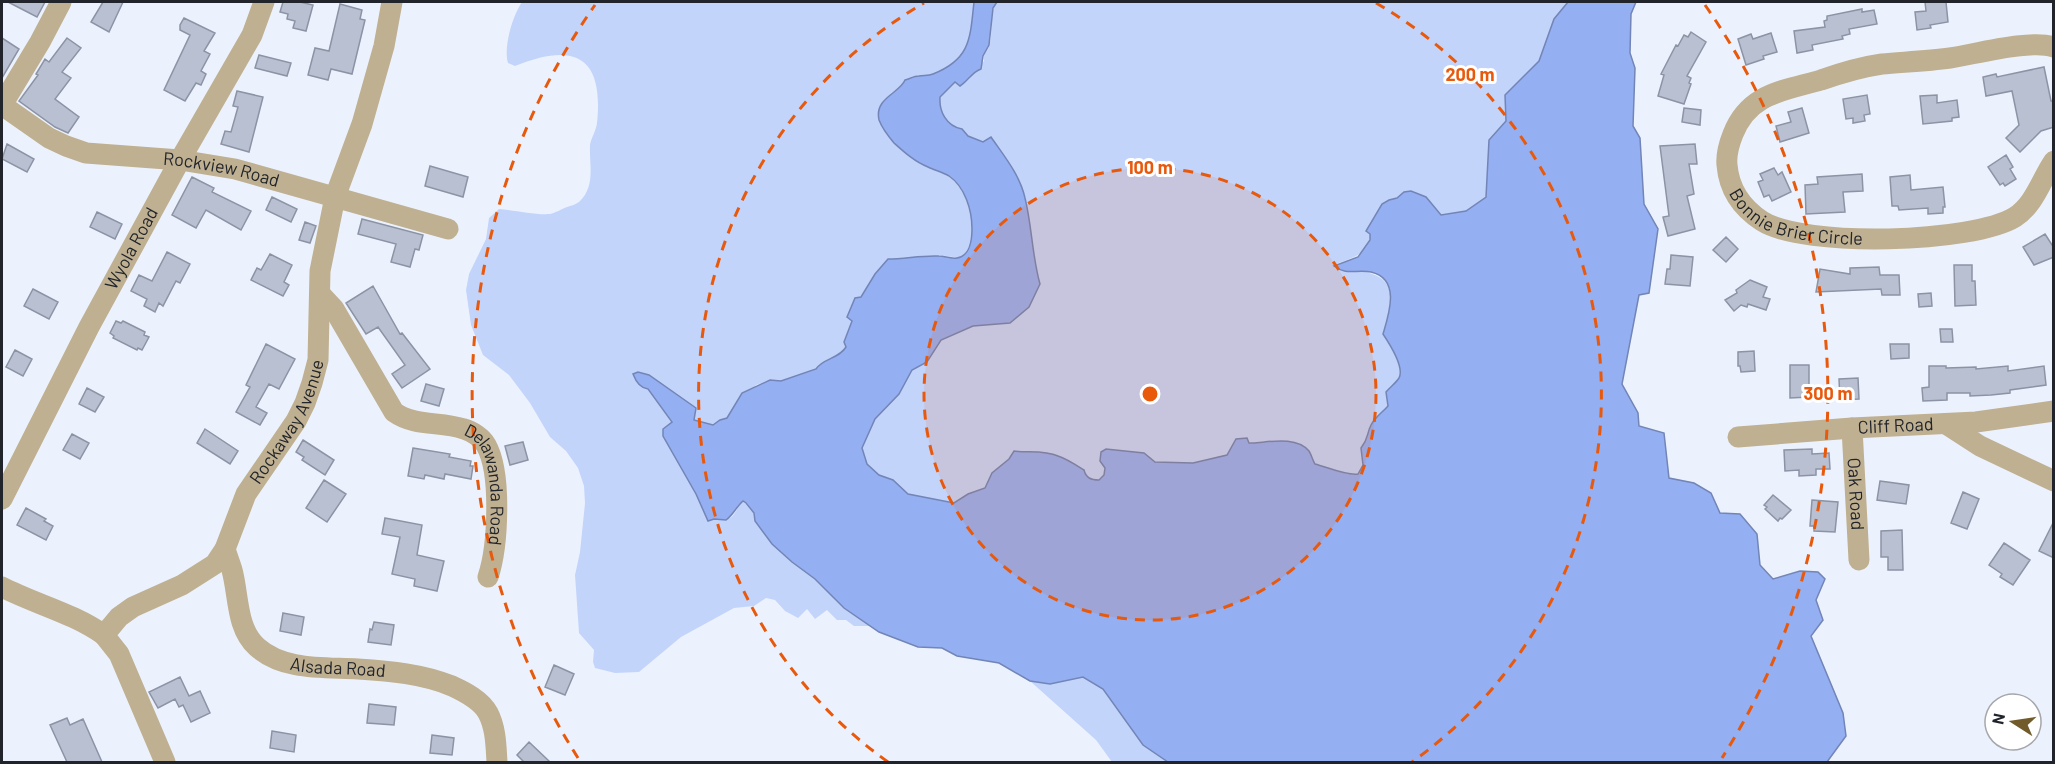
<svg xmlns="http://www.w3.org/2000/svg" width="2055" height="764" viewBox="0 0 2055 764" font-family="Barlow,sans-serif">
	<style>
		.green { fill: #c3d4fb }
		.water { fill: #94aff2; stroke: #7285b6; stroke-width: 1.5 }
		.building { fill: #b8c0d2; stroke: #8c93a5; stroke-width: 1.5 }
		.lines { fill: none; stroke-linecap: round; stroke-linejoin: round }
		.minor { stroke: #bfb091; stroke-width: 21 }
		.ring { fill: none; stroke: #e8590c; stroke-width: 3; stroke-dasharray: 10 8 }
		.labels { text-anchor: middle; stroke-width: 6; stroke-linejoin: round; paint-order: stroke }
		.street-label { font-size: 18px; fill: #21242b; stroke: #fff }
		.centre { fill: #e8590c; stroke: #fff; stroke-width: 3 }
		.ring-label { font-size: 18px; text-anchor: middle; font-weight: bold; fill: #e8590c; stroke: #fff; stroke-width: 6; stroke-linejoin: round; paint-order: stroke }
	</style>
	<rect width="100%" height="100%" fill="#ecf2fd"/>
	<path class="green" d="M522,2H974L969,44L965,52L952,65L930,76H918L891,93L879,120C890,140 904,154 924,165C935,172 948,173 956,183C972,202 983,242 959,258L940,255L888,259C866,284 856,311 844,341L846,346C839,359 823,358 816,369L781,381L770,380L756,385L751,391L742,393L727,418L720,420L713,425L694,420L649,375L647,389L672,423L696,494L708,520C717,518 728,523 734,514C738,509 737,506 743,501L754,513L755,521L772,544L792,562L815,579L844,608L870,626H854L846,620H837L827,610L815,619L807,609L798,618L785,611L775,600L766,598L754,606L734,608L681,637L639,672L615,673L595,668L593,662L594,650L579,633L575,575L580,552L585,503L584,486L578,468L566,451L550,437L530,403L509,375L483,355L471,325L466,290L469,274L486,239L489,218L499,209C515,210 534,215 550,214C555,213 562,209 567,207C571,206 576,204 579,202C596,186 589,165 590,145C591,138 596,131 597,123C604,55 574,42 515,66L508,63C503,47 513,15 522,2Z
		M997,2H1568L1554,19L1539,61L1505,95L1506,121L1489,140L1486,196L1466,211L1441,215L1426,197L1404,192L1397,198L1389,200L1366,232L1370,234C1370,256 1349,258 1334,265C1387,275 1401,277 1383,334C1389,342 1405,367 1399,377C1396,383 1390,387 1386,392L1388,406C1382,413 1376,416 1372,425C1367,435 1369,438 1361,448L1363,465L1358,474C1347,476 1327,467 1315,464L1308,450L1282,441L1253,443L1236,439L1227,455L1193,463L1155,462L1144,453L1105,468L1104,475L1099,480C1084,480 1059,458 1043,453C1038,451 1022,452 1014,451L1009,459L992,473L985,488L968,494L954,503L908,494L893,480L879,475L867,464L862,448L875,419L899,394L912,369L927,362L941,340L973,326L1010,323L1040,284C1030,249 1028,212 1017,178C1012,163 1000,150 991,138L983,142L968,136L962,129C946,126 940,112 939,97L955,82L959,84L968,80L984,61C983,54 986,53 989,47C994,32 988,15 997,2Z
		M1083,677L1103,689L1143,745L1168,762H1112L1096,740L1030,681L1050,684Z"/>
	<path class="water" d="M974,2H997L993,8L989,45L983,56L981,69C972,72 968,81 960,86L955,82L940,97C939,111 946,126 962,129L968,136L983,142L991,137C1004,156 1020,175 1025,198C1032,226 1032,256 1040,284L1029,307L1010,323L973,326L941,340L927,362L912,370L899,394L875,419L862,448L867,464L879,475L893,480L908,494L954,503L968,494L985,488L992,473L1009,459L1014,451C1028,453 1044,450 1058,456C1067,459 1076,465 1084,470C1086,478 1091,480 1099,480L1104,475L1105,468L1100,461L1101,452L1106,449L1144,453L1155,462L1193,463L1227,455L1236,439L1247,438L1249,443H1253C1270,442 1296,436 1309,451C1311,454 1313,461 1315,464C1327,467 1347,476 1358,474L1363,465L1361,448C1369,438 1366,435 1371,425C1376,416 1382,413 1388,406L1386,392C1390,387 1396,383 1399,378C1405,367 1389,343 1383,334C1389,314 1401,279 1371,272C1356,269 1347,276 1334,266L1358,257L1370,240V234L1366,231L1382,204L1389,200L1397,198L1404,192L1411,191L1426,197L1441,215L1466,211L1486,197L1489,140L1506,121L1505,95L1539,61L1554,19L1568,2H1636L1631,14L1630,53L1635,68L1633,126L1640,138L1644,204L1658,229L1649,293L1639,295L1622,384L1638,413L1639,426L1664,433L1669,478L1694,483L1711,493L1720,513L1740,514L1757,534L1760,565L1773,579L1800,571L1818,572L1825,579L1816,600L1823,620L1811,636L1843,713L1846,736L1827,762H1168L1143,745L1103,689L1083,677L1050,684L1030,681L999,663L957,656L942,648L918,647L879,632L844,608L815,579L792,562L772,544L755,521L754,513L746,503L743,501C736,507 734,514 726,520L714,519L708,521L696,494L663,436V429L672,422L648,389C640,388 636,382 633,374L638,372L649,375L696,408L694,420L713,425L720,420L727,418L742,393L770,380L781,381L816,369C823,358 839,359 846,347L844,342L852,321L847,317L855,298L861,297L875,274L888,259C905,259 922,255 939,256C945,256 950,259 957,258C970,256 972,239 972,229C972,210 965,187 949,176C942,172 934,170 928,167C915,162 904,152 894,143C889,137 882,128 879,120C874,98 900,93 905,80C909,79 914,76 919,76C924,75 928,76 933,74C971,59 970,38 974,2Z"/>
	<path class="building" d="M8,2H45L37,17Z
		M103,2H123L109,32L91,22Z
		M283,2H300L313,5L306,31L293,28L295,21L287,19L288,14L280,12Z
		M1925,2H1946L1948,22L1930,25L1931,28L1917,30L1915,12L1926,11Z
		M340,4L362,10L360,19L365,20L352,74L331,69L328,80L308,75L315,48L329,51Z
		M1862,9V12L1874,10L1877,24L1849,29L1850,34L1842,36L1843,39L1812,45L1813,50L1797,53L1794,31L1825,27L1824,21L1827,20V16Z
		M184,18L215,33L204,51L210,54L201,71L206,74L201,85L196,83L185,101L164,90L190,35L180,30V25Z
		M1691,32L1706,42L1687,76L1691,78L1689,83L1691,84L1684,104L1658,96L1664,75L1661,74L1676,45L1678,46L1684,35L1688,37Z
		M1771,33L1777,52L1763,56L1764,59L1746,65L1738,39L1751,34L1753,39Z
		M2,38L19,49L2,78Z
		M67,38L81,48L62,72L71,78L55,99L79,117L68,133L55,127L19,101L38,75L36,74L45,59L49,62Z
		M259,55L291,63L287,76L255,68Z
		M2044,67L2051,101H2054V127L2041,131L2020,152L2006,138L2019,125L2012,91L1986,96L1983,77L1996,74L1997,77Z
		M237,91L263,97L249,152L221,144L225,131L231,132L238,107L233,106Z
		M1867,95L1870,114L1864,115L1865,121L1853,123V118L1846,119L1843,99Z
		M1937,95V103L1957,100L1959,117L1952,118V121L1923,124L1920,96Z
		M1684,108L1701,110L1700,125L1682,122Z
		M1802,108L1809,133L1780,142L1776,126L1791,122L1788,112Z
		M7,144L34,159L27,172L2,159Z
		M1695,144L1697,164H1689L1694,194L1687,196L1695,229L1668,236L1663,217L1669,216L1660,146Z
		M2006,155L2013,167L2010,169L2016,179L2005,186L2003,183L2000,185L1988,167Z
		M430,166L468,177L463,197L425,186Z
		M1774,168L1778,175L1782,172L1791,192L1772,201L1769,195L1764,197L1758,182L1763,180L1760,174Z
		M1862,174L1863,191L1843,192L1845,212L1806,214L1805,185L1818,184L1817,177Z
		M1910,175L1911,190L1943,187L1945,207H1943V213L1928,214V208L1899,210L1898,206H1892L1890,177Z
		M192,177L214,188L212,192L251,211L241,230L206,210L196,228L172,215Z
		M272,197L297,209L291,222L266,210Z
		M97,212L122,224L115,239L90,227Z
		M362,219L423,235L419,250L415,249L410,267L391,262L396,244L358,234Z
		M305,222L316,226L310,243L299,240Z
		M2045,234L2054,248V257L2034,265L2023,247Z
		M1726,237L1738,249L1726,262L1713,250Z
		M167,252L190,264L180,283L176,281L163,306L159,303L155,312L144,306L147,299L131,291L139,275L152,281Z
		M270,254L292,265L284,282L289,285L283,296L251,280L257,268L261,270Z
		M1671,255L1693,257L1690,286L1665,284L1667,269H1670Z
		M1954,265H1972V281H1975L1976,305L1955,306Z
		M1879,267L1880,275H1899L1900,295H1882L1881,289L1816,292L1820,269L1850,274V268Z
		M1750,280L1767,287L1763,297L1770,299L1766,310L1748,304L1747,307L1741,305L1734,311L1725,300L1737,293L1736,290Z
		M373,286L400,334L402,333L430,369L402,388L392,374L405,365L378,327L366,334L346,303Z
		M33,289L58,302L49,319L24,306Z
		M1931,293L1932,306L1919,307L1918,294Z
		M116,321L121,323L123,321L145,332L144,335L149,337L142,350L138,348L137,350L113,338L114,336L110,333Z
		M1940,329H1952L1953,342H1941Z
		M266,344L295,359L279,389L269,384L256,407L267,413L260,425L236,412L250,387L246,385Z
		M1890,344H1909V358L1891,359Z
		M15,350L32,359L23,376L6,367Z
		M1754,351L1755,371L1741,372L1740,366H1738V352Z
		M1790,365H1809V397L1790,398Z
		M1929,366H1946V368L1976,367V369L2008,366V371L2044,366L2046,385L2010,390V393L1991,395L1970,396V393H1947V400L1923,401L1922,388L1929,387Z
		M1858,378L1859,399L1840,400L1839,379Z
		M426,384L444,389L439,406L421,401Z
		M87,388L104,397L95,412L79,404Z
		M205,429L238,451L230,464L197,443Z
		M72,434L89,443L80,459L63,450Z
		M303,440L334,460L325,475L302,460L304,457L296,452Z
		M523,442L528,460L510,465L505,446Z
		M413,448L450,454L449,457L471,461L470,466H473L471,479L445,474L444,479L425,475L424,479L408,476Z
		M1812,449V454L1829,453L1830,469H1816V475L1799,476V470L1785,471L1784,450Z
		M324,480L346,494L327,522L306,508Z
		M1880,481L1909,485L1906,504L1877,500Z
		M1963,492L1979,499L1967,529L1951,523Z
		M1773,495L1791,510L1782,519L1780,518L1778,521L1765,509L1767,507L1764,505Z
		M1812,500L1838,502L1835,532L1814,531V526H1810Z
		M26,508L46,519L44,521L53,526L46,540L17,525Z
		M385,518L422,525L417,555L444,561L437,591L414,586L415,579L392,574L400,537L382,534Z
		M2054,521V558L2039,551Z
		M1902,530L1903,570H1888V557H1881V531Z
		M2004,543L2030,560L2013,585L2000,577L2002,574L1989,565Z
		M283,613L304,617L301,635L280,631Z
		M374,622L394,625L391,645L368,642L370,629L372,630Z
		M554,665L574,674L565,695L545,687Z
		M180,677L189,696L200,691L210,713L191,722L183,705L179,707L175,699L158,708L149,692Z
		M369,704L396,707L394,725L367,723Z
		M67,718L70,725L83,719L102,762H67L50,725Z
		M272,731L296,735L294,752L270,748Z
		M432,735L454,738L452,755L430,753Z
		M529,742L550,762H524L517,755Z"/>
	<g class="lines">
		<g class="minor">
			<path id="s1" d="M2054,47C2031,39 1976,54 1950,58C1928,61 1905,62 1882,64C1861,67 1841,73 1821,80C1783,91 1749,93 1733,134C1729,144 1726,155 1727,165C1729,189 1742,208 1762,221C1804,248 1973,243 2015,217C2035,204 2041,180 2054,161"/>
			<path id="s2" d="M2,105L49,138L66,146L86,153L180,160L235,169L448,229"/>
			<path d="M2,105L40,42L61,2"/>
			<path id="s3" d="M320,294L334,309L394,412C415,427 440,421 464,429C472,431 482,438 486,445C502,473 498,547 488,577"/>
			<path d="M1946,424L1980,446L2054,481"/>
			<path id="s4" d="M1852,428L1859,560"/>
			<path id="s5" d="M1738,437L1852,428L1976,422L2054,411"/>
			<path id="s6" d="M2,499L89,327L180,160L252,35L264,2"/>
			<path id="s7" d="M225,549C227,556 230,563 232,570C239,596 236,628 257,647C284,671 325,667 358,669C390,671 423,674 452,686C465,692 481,700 488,713C496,728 496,747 497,762"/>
			<path d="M2,587C35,604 73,613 104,635"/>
			<path id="s8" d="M165,762L119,654L104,635L119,617L133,607L182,585L215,564L225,549L246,494L296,421L305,403L312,383L318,360L320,271L335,197L362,124L384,46L392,2"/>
		</g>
	</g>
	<circle cx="1150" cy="394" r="226" fill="#e8590c" fill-opacity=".12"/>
	<g class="ring">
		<circle cx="1150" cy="394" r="226"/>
		<path d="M888 762A452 452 0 0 1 924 3M1376 3A452 452 0 0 1 1412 762"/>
		<path d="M578 758A678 678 0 0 1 595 5M1705 5A678 678 0 0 1 1722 758"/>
	</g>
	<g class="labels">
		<g class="street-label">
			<text dy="6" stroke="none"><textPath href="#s2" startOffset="234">Rockview Road</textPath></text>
			<text dy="6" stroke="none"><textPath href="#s1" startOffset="476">Bonnie Brier Circle</textPath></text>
			<text dy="6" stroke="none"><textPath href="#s6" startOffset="282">Wyola Road</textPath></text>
			<text dy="6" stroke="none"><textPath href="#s8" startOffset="436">Rockaway Avenue</textPath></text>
			<text dy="6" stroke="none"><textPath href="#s5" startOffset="158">Cliff Road</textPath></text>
			<text dy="6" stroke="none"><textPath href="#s3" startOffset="278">Delawanda Road</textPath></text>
			<text dy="6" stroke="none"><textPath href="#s4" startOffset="66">Oak Road</textPath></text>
			<text dy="6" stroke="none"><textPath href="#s7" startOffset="190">Alsada Road</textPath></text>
		</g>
	</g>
	<circle cx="1150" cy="394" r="9" class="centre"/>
	<g class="ring-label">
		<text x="1470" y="81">200 m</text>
		<text x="1150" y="174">100 m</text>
		<text x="1828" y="400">300 m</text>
	</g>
	<rect width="2055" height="764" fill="none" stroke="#21242b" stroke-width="6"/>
	<g transform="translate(2013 722) rotate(282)"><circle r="28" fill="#ffffff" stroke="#a6a7aa" stroke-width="1.5"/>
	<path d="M0-4.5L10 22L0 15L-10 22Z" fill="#715b2a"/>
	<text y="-9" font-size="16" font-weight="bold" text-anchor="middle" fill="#21242b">N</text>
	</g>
</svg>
